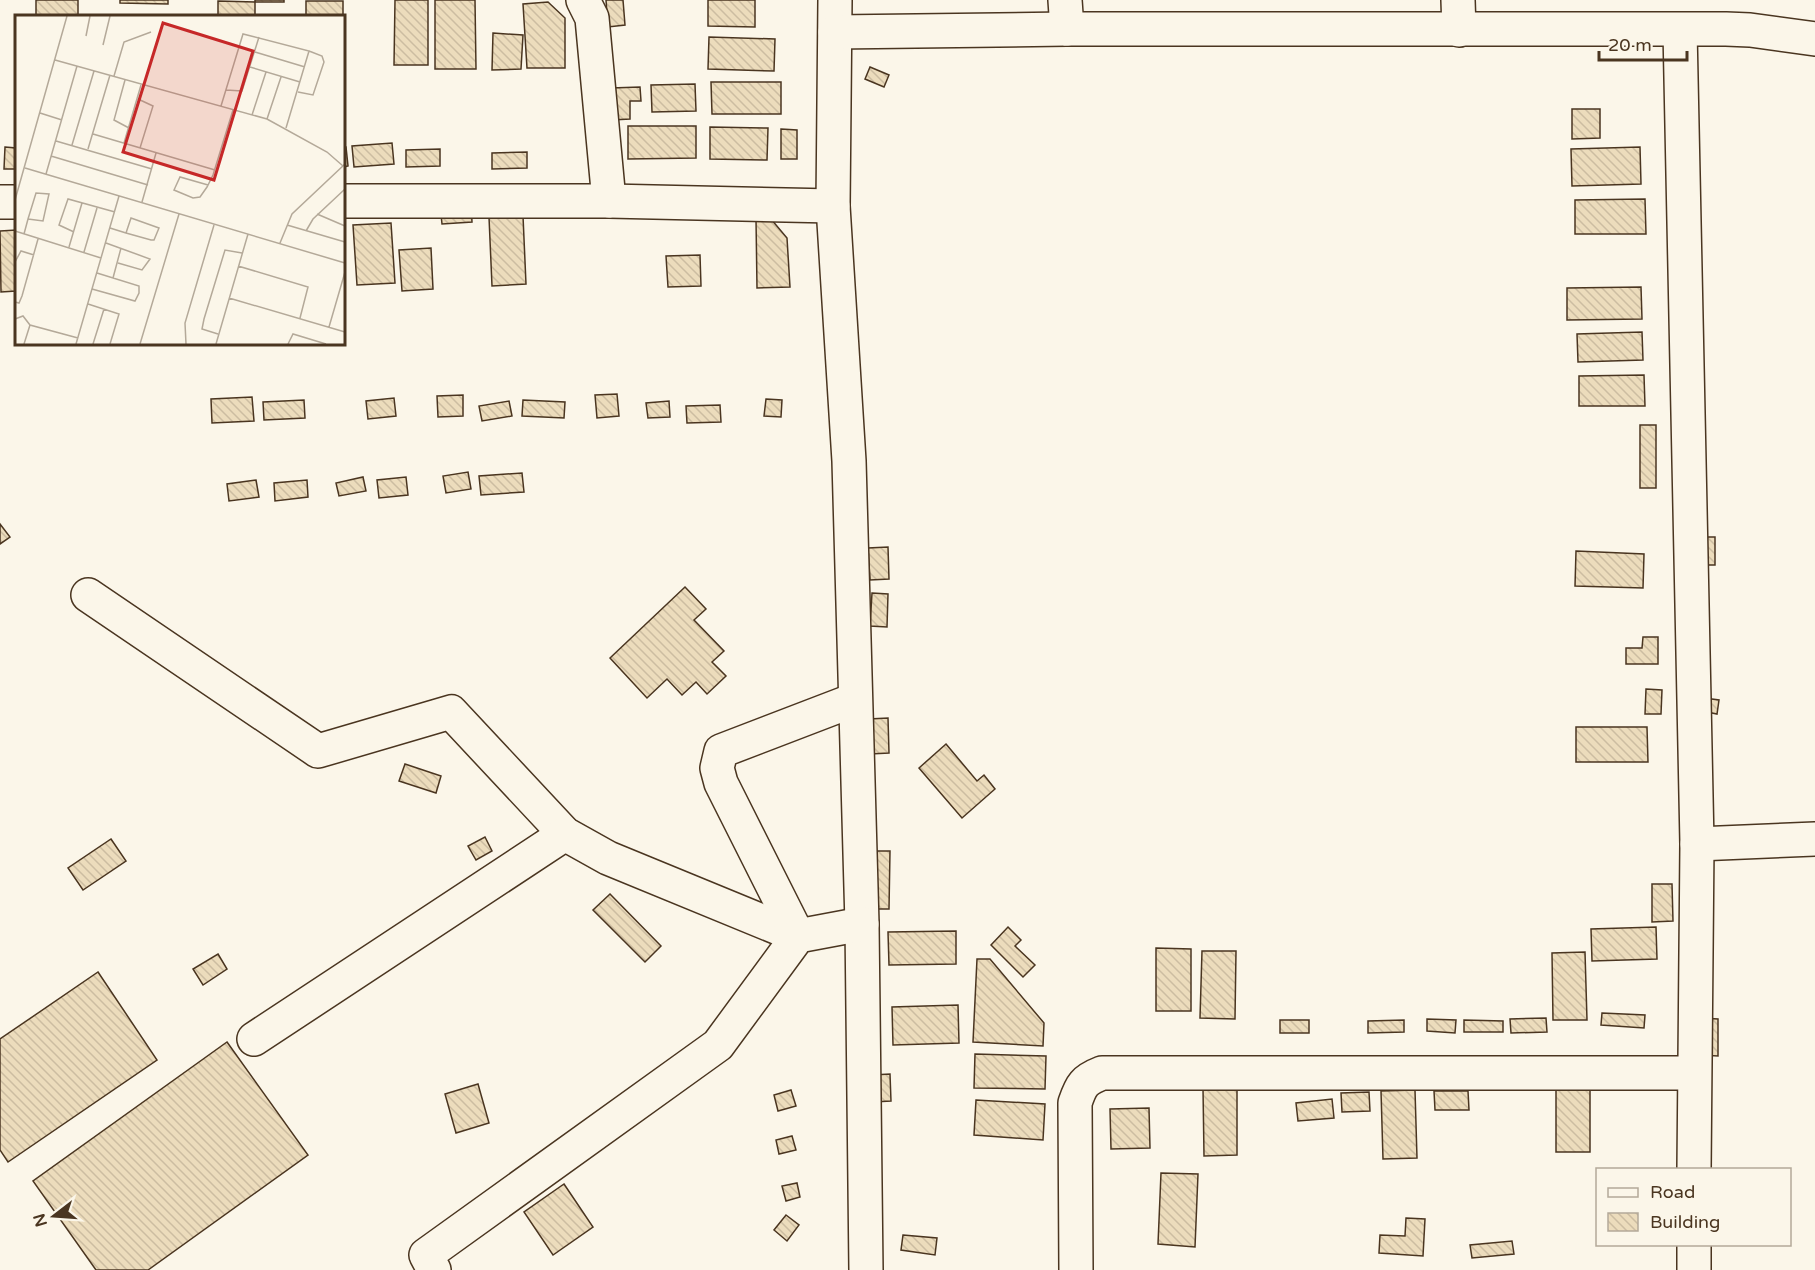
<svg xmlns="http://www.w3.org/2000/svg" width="1815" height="1270" font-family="'Varela Round',sans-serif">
<defs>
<pattern id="building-back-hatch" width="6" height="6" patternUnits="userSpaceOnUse" patternTransform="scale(1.5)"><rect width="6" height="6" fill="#ecdcbc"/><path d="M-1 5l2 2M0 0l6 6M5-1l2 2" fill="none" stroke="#ccbda1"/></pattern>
</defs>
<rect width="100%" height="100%" fill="#fbf6e9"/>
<!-- building -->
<g fill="url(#building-back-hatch)" stroke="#4a3520" stroke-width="1.5">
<rect x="36" y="0" width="42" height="16"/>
<path d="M120,0H168V4L120,3Z"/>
<rect x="255" y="0" width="29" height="2"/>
<path d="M395,0H428V65H394Z"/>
<path d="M435,0H475L476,69H435Z"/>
<path d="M606,0H623L625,25L608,27Z"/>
<path d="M708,0H755V27L708,26Z"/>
<path d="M218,1L255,2V16H218Z"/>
<rect x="306" y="1" width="37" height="15"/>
<path d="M548,2L565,18V68H527L523,4Z"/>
<path d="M493,33L523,35L521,69L492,70Z"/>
<path d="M709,37L775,39L774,71L708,69Z"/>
<path d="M870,67L889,75L884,87L865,79Z"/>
<path d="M711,82H781V114H712Z"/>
<path d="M695,84L696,111L652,112L651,85Z"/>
<path d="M640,87L641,101H630V119L612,120L611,88Z"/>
<path d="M1572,109H1600V138L1572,139Z"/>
<path d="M628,126H696V158L628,159Z"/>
<path d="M710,127L768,128L767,160L710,159Z"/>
<path d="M781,129L797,130V159H781Z"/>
<path d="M392,143L394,164L354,167L352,146Z"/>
<path d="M5,147L16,148V169H4Z"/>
<path d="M344,147H346L348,166L344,167Z"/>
<path d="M1640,147L1641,184L1572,186L1571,149Z"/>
<path d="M440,149V166L406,167V150Z"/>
<path d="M527,152V168L492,169V153Z"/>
<path d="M1645,199L1646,234H1575V200Z"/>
<path d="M471,202L472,222L442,224L440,205Z"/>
<path d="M523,216L526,284L492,286L489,217Z"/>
<path d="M756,219H771L787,238L790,287L757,288Z"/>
<path d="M391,223L395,283L357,285L353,225Z"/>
<path d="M16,230V291L1,292L0,231Z"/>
<path d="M431,248L433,289L402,291L399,250Z"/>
<path d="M700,255L701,286L668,287L666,256Z"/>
<path d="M1641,287L1642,319L1567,320V288Z"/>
<path d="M1642,332L1643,360L1578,362L1577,334Z"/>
<path d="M1644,375L1645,406H1579V376Z"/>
<path d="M617,394L619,416L597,418L595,395Z"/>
<path d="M463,395V416L438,417L437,396Z"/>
<path d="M252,397L254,421L212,423L211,399Z"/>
<path d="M394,398L396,416L368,419L366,401Z"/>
<path d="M766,399L782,400L781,417L764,416Z"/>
<path d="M304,400L305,418L264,420L263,402Z"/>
<path d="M523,400L565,402L564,418L522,416Z"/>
<path d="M509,401L512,416L482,421L479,406Z"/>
<path d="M669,401L670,417L648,418L646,403Z"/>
<path d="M720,405L721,422L687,423L686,406Z"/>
<rect x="1640" y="425" width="16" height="63"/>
<path d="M468,472L471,489L446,493L443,476Z"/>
<path d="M522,473L524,492L481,495L479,476Z"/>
<path d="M363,477L366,491L339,496L336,483Z"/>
<path d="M406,477L408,495L379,498L377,480Z"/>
<path d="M256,480L259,497L229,501L227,484Z"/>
<path d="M307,480L308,497L275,501L274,483Z"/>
<path d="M0,524L10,537L0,544Z"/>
<path d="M1697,537H1715V565H1698Z"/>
<path d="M888,547L889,579L870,580L868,548Z"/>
<path d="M1576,551L1644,554L1643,588L1575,586Z"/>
<path d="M685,587L706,609L694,620L724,651L712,662L726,676L707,694L696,682L682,695L667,679L647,698L610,658Z"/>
<path d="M872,593L888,594L887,627L870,626Z"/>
<path d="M1643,637H1658V664H1626V648H1642Z"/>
<path d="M1646,689L1662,690L1661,714H1645Z"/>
<path d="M1704,698L1719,700L1717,714L1702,711Z"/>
<path d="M888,718L889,753L870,754L869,719Z"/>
<path d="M1576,727H1647L1648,762H1576Z"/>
<path d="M946,744L977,781L984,775L995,789L962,818L919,768Z"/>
<path d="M405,764L441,776L436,793L399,781Z"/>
<path d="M485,837L492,851L476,860L468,846Z"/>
<path d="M111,839L126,861L83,890L68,868Z"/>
<path d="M874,851H890L889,909H872Z"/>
<path d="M1652,884H1672L1673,921L1652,922Z"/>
<path d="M610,894L661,946L645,962L593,910Z"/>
<path d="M1008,927L1021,940L1015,946L1035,965L1023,977L991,945Z"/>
<path d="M1656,927L1657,959L1592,961L1591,929Z"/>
<path d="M956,931V964L889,965L888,932Z"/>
<path d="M1156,948L1191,949V1011H1156Z"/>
<path d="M1202,951H1236L1235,1019L1200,1018Z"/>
<path d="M1585,952L1587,1020H1553L1552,953Z"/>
<path d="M218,954L227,969L203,985L193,969Z"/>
<path d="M977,959H990L1044,1023L1043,1046L973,1042Z"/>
<path d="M98,972L157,1060L8,1162L0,1150V1039Z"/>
<path d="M958,1005L959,1043L893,1045L892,1007Z"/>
<path d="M1602,1013L1645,1015L1644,1028L1601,1025Z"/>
<path d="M1546,1018L1547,1032L1511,1033L1510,1019Z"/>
<path d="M1701,1018L1718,1019V1056L1701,1055Z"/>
<path d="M1427,1019L1456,1020L1455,1033L1427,1031Z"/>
<rect x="1280" y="1020" width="29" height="13"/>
<path d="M1404,1020V1032L1368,1033V1021Z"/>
<path d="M1464,1020L1503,1021V1032H1464Z"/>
<path d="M227,1042L308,1155L148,1270H96L33,1181Z"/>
<path d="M975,1054L1046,1056L1045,1089L974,1088Z"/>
<path d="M890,1074L891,1101L873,1102L872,1075Z"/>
<path d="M478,1084L489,1123L456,1133L445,1094Z"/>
<path d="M1556,1086L1590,1087V1152H1556Z"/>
<path d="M1203,1088H1237V1155L1204,1156Z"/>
<path d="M791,1090L796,1106L778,1111L774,1095Z"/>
<path d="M1415,1090L1417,1158L1383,1159L1381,1091Z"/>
<path d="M1434,1091H1468L1469,1110H1435Z"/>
<path d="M1369,1092L1370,1111L1342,1112L1341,1093Z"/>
<path d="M1332,1099L1334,1118L1298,1121L1296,1103Z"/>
<path d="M976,1100L1045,1104L1043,1140L974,1135Z"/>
<path d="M1149,1108L1150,1148L1111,1149L1110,1109Z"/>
<path d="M792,1136L796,1150L779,1154L776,1140Z"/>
<path d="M1161,1173L1198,1174L1195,1247L1158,1244Z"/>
<path d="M797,1183L800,1197L786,1201L782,1186Z"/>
<path d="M564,1184L593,1227L553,1255L524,1212Z"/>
<path d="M786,1215L799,1225L787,1241L774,1230Z"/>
<path d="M1406,1218L1425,1219L1423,1256L1379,1253L1380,1235L1405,1236Z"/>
<path d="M903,1235L937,1238L935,1255L901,1250Z"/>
<path d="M1512,1241L1514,1254L1472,1258L1470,1245Z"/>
</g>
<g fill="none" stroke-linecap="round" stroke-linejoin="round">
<!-- minor casing -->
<g stroke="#4a3520" stroke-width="36">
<g id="minor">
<path d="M583,0L592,18L609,201"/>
<path d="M835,0L833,206L849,461L862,924L866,1270"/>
<path d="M1065,0L1067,29"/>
<path d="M1458,0L1459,30"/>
<path d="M1680,30L1697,844L1694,1170"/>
<path d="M835,32L1067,29H1726L1750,30L1815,39"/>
<path d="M344,201H609L833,206"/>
<path d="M0,202H16"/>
<path d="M88,595L318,751L451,712L565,834L608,858L798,936"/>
<path d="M1697,844L1815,839"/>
<path d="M798,936L721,783L717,768L721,751L854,700"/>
<path d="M254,1039L565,834"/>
<path d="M1694,1244V1270"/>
<path d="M434,1270L426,1255L718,1045L798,936L862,924"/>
<path d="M1076,1270L1075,1103C1081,1085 1084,1080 1102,1073H1693"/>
</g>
</g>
<!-- minor -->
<use href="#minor" stroke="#fbf6e9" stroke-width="33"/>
</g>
<!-- overview -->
<g transform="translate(15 15)">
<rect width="330" height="330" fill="#fbf6e9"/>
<path fill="none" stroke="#b4a999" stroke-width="1.5" d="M71,21L75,1M88,30L95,1M240,37L290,52M40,45L252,104L312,137L328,151M235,52L285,67M99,61L109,27L136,17M110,65L99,105L114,113M211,75L227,76L244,22M283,77L298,80L309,47L307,41L294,36M123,84L138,91L125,133M206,91L228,19L294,36L271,113M25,98L47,105M237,100L251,57M252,104L266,62M78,119L200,155M41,126L137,154M109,128L126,70M57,130L79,56M73,134L95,60M36,141L133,170M10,153L330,248M31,159L62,51M193,170L165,162L159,175L178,183L185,182L192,172L198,160L218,95M0,185L52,1M127,187L141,138M302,199L330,211M272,210L330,227M95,213L111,218L136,225H139L144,213L116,203L111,218M0,216L86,243M291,216L298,204L330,174M59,217L44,210L53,184L100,197M9,219L13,204L21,178L34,179L28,206L13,204M91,228L135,244L127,255L103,248M265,228L277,199L330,149M54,232L67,188M69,237L82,193M0,247L6,236L19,240M223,251L293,272L285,303M98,263L106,233M77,274L120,286L124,278V271L82,258M214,283L330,317M0,287L4,288L7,281L23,224M73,289L104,299L95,329M0,304L8,301L15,310L63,323M314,312L330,257M203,319L187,314L189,304L210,235L227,238M9,329L15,310M61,329L104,181M78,329L89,294M125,329L164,199M171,329L170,308L199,210M201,329L233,219M273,329L278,319L311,329"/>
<path fill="#c62828" fill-opacity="0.15" stroke="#c62828" stroke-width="3" d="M148,8L238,36L199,165L108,137Z"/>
<rect width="330" height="330" fill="none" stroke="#4a3520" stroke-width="3"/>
</g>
<!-- legend -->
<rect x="1596" y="1168" width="195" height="78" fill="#fbf6e9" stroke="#b4a999" stroke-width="1.5"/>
<rect x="1608" y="1188" width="30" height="9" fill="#fbf6e9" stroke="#b4a999" stroke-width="1.5"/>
<text x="1650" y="1198" font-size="18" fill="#4a3520">Road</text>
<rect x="1608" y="1213" width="30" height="18" fill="url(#building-back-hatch)" stroke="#b4a999" stroke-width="1.5"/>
<text x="1650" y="1228" font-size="18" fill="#4a3520">Building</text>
<!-- north arrow -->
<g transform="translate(54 1216) rotate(253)" stroke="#fbf6e9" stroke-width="4.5" paint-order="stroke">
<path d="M0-4.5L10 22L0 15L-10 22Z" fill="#4a3520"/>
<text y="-9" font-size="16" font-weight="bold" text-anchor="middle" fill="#4a3520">N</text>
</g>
<!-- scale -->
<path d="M1599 51v9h88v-9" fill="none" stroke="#4a3520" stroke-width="3"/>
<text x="1608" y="51" font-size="18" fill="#4a3520" stroke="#fbf6e9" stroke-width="4.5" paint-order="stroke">20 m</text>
</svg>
